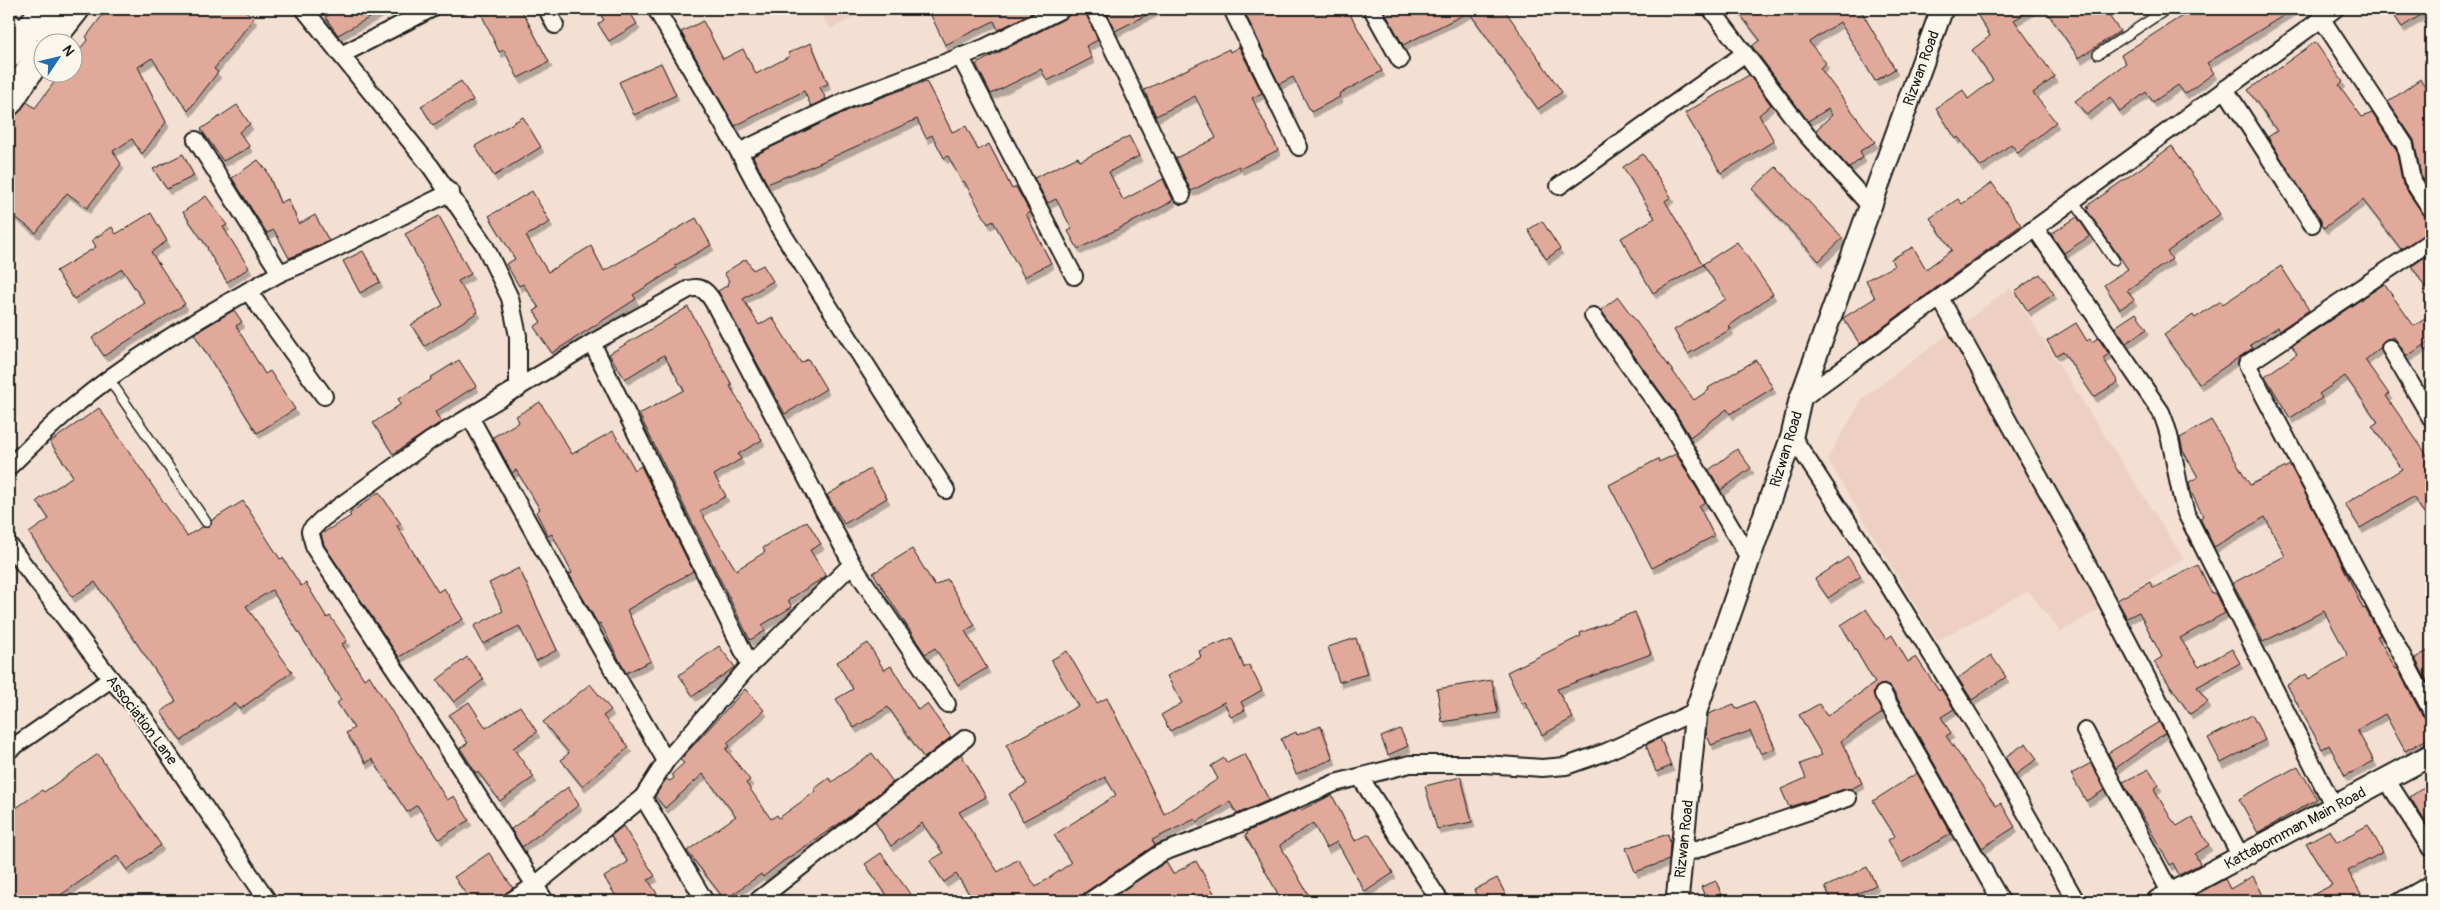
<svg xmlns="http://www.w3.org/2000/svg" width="2440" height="910" font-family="Pangolin,sans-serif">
<defs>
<filter id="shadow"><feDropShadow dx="3" dy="5.5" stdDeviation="0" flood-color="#0004"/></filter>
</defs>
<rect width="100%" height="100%" fill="#f3e0d3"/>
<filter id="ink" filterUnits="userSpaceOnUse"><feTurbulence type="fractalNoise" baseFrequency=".02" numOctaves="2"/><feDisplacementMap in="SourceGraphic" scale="10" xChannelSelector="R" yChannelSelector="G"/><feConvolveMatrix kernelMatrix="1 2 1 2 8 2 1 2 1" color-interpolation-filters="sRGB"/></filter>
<g filter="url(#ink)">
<!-- built -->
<g fill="#eed0c2">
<path d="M817,9H869L831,29Z"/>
<path d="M2010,288L2184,559L2061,632L2028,591L1937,641L1827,459L1863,398Z"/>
</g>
<!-- building -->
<g fill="#e1a999" stroke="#1c1c1c" filter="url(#shadow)">
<path d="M107,9H243L254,18L214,69L218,72L188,111L152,58L138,67L166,122L142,154L132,139L113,151L121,164L87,208L67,193L36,233L9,212V123L27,102L35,108L62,72H72V59L88,39L86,37Z"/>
<path d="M340,9H385L338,35L325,17Z"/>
<path d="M479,9H521L549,62L518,78L504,50L499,52Z"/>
<path d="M597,9H628L637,24L609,41L598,24L604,20Z"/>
<path d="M928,9H1040L998,30L994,21L945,45Z"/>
<path d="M1072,9H1084L1098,40L1086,46L1092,58L1047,81L1041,69L991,94L976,64L1066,18Z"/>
<path d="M1105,9H1158L1115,31Z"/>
<path d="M1243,9H1347L1382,71L1339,94L1340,97L1311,112L1293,77L1279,84Z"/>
<path d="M1383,9H1504L1562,92L1538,109L1469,12L1403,45Z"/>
<path d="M1736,9H1860L1895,69L1875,81L1840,22L1809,42L1826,63L1820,68L1875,142L1860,151L1863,157L1849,168L1821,136L1816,130L1832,115L1828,109L1808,121L1752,46L1760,40Z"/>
<path d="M1974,9H2033L2014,20L2055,77L2033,93L2056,122L2018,153L2011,144L1981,167L1958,137L1956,139L1936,108L1963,90L1968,99L1993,80L1972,50L1990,36Z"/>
<path d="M2045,9H2104L2120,31L2079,58Z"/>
<path d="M2193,9H2294L2207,63L2214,73L2185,94L2178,85L2153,102L2146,92L2120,112L2110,97L2087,115L2075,101L2126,63L2121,55Z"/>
<path d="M2390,9H2430L2402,27Z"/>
<path d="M703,21L723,59L743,49L756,74L790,56L788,53L811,43L828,84L820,87L826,99L811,106L804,91L735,126L681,32Z"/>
<path d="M2315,42L2343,82L2339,85L2362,117L2372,113L2396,149L2403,185L2423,214L2431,219V231L2401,249L2363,200L2324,228L2268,137L2277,131L2248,90Z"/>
<path d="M1239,47L1262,93L1252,98L1278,150L1240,169L1239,166L1191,191L1176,158L1216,138L1195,96L1156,116L1144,90L1229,49L1230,52Z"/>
<path d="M661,63L676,95L634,115L619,82Z"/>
<path d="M1749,75L1771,105L1759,115L1774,141L1721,173L1685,113Z"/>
<path d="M2420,79L2431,95V191L2421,176L2414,140L2388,102Z"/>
<path d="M461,81L473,100L433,125L421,106Z"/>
<path d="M926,81L952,132L966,126L978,150L989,144L1012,189L1016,187L1030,212L1026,214L1051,263L1024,277L993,221L988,224L964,181L962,182L948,156L944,158L932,135L926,138L917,119L817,164L767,184L753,156L853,108Z"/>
<path d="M237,105L250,124L239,132L250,147L223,161L201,129Z"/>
<path d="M523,117L541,147L494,176L475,146Z"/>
<path d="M1129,136L1139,156L1109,172L1123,200L1163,179L1173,200L1164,206L1078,249L1068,231L1072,229L1056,199L1048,203L1034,178L1078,157L1080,161Z"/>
<path d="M2172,146L2220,214L2167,252L2172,259L2127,290L2134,300L2120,309L2104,285L2128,269L2087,210L2089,208L2087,206Z"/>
<path d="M183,154L194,176L167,189L153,169Z"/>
<path d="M1643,154L1671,197L1665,201L1703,265L1653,293L1621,238L1655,218L1623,167Z"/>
<path d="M258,160L267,171L280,203L288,199L299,224L315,215L329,241L289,258L274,230L267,233L232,178Z"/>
<path d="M1776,167L1843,238L1819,261L1752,189Z"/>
<path d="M1992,183L2021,225L1860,344L1843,318L1875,298L1866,280L1894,266L1891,259L1913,247L1926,269L1952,250L1930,218L1958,199L1962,204Z"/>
<path d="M532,191L550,222L526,236L548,272L591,246L604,271L696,218L711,245L674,266L676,268L633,295L636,299L552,353L534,327L541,322L534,311L539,308L523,284L519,286L506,264L515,259L489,216Z"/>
<path d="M206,196L227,225L223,227L249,268L227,282L207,249L208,248L183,212Z"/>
<path d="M151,213L167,241L151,252L185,304L104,356L92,338L145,303L122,269L74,299L56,271L96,247L92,240L112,227L116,234Z"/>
<path d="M439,216L471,274L458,281L478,312L425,346L411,325L443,305L405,234Z"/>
<path d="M2077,217L2090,236L2064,253L2051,234Z"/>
<path d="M1542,221L1560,249L1546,259L1528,230Z"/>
<path d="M1737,242L1773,294L1729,326L1731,329L1688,354L1674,330L1726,299L1703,264Z"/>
<path d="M363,251L380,282L360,293L343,261Z"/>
<path d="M2431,253V297L2412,266Z"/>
<path d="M746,259L753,270L763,265L773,281L743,299L759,325L772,317L801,363L808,359L826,389L785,414L718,291L728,285L727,283L729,281L724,273Z"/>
<path d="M2281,266L2309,310L2280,330L2278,327L2250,345L2253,348L2199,384L2164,335L2193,315L2195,318L2221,301L2223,304Z"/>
<path d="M2040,274L2054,294L2028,311L2015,291Z"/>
<path d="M2384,284L2414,326L2431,315V341L2407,356L2394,337L2385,340L2380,348L2365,360L2389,394L2386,396L2431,461V523L2413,497L2360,528L2345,504L2402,469L2372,426L2378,422L2345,376L2319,394L2322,398L2290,418L2265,376L2297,354L2292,346Z"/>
<path d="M1618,297L1694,400L1709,390L1708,388L1756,360L1773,388L1730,414L1727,409L1690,437L1675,412L1601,310Z"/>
<path d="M688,307L732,385L730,386L762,440L738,454L741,459L714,475L726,496L700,511L736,570L765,552L763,548L807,521L821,544L810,550L826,576L788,600L792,607L762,625L765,631L750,640L639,414L684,390L664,355L625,379L609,354Z"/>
<path d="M234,310L242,322L236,326L265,374L270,371L295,409L257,433L194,334Z"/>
<path d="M2136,313L2147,329L2126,343L2115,327Z"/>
<path d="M2076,323L2087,341L2090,339L2092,342L2098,338L2109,354L2103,358L2118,382L2094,397L2063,351L2056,355L2047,341Z"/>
<path d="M459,360L476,386L435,412L441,422L393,454L373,423L401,404L398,399L431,380L430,378Z"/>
<path d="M540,402L572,454L613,431L635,470L641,466L693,571L627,610L651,661L626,673L600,623L598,624L569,574L572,573L552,534L548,536L536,512L540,509L516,470L512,473L493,437L519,422L516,416Z"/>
<path d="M99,408L187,536L202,527H209L212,520L243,501L280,559L283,558L301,586L306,583L327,618L330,616L347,641L342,644L364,679L369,675L447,800L454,796L469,820L439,839L417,805L407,812L372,759L366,763L346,733L354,728L337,703L341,700L272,590L246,606L292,672L240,709L235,703L181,741L161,712L176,701L95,582L72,597L29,533L49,519L37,501L73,476L50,442Z"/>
<path d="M2211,420L2250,485L2290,465L2340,560L2363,609L2365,608L2380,635L2377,636L2396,669L2397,668L2422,715L2431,720V737L2405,751L2385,714L2357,730L2374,761L2345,776L2329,745L2322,749L2287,685L2306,674L2309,679L2348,656L2324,611L2263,642L2233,583L2285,556L2265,517L2214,547L2200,518L2203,516L2191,492L2189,482L2198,477L2183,451L2180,438Z"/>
<path d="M1737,449L1751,468L1721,490L1709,470Z"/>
<path d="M1676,454L1705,502L1699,506L1714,536L1652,568L1609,485L1658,459L1659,462Z"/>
<path d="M870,469L887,498L844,524L827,495Z"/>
<path d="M379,492L401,524L397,526L438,592L444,588L463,619L399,657L324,545L321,534L351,516L349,514Z"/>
<path d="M912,549L935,586L947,579L975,625L965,631L987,668L958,685L935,648L925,654L873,573Z"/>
<path d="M1848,557L1861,576L1828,598L1815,579Z"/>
<path d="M2198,565L2212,594L2215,593L2225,613L2180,638L2199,667L2232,649L2240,663L2197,687L2208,702L2190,714L2154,662L2162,657L2139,612L2127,618L2117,600L2150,582L2153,588Z"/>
<path d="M519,568L557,650L536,661L519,626L483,644L474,626L503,611L489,583Z"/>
<path d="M1866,609L1886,639L1892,635L1908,662L1916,657L1939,691L1941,689L1954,709L1941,717L1951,733L1946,736L1996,806L2001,803L2015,827L1982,848L1892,689L1884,684L1878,686L1873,693L1882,713L1841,741L1862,783L1851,789H1845L1789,807L1781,789L1806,778L1800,764L1822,755L1799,715L1819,704L1827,716L1875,683L1841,625Z"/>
<path d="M1635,612L1651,654L1557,689L1573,718L1542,735L1525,702L1522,704L1507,672L1581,636L1580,633Z"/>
<path d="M1232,638L1244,668L1249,665L1262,690L1241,702L1245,710L1231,717L1224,702L1170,731L1161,715L1182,703L1167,676L1201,657L1199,651Z"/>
<path d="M1356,638L1367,674L1339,682L1328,647Z"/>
<path d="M868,643L884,670L891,666L918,710L927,704L951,737L924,758L888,707L854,728L836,699L853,689L837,662Z"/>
<path d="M719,646L735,667L693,696L679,675Z"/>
<path d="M2431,649V689L2415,658Z"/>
<path d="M1067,651L1097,703L1107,698L1164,814L1218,779L1211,766L1224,758L1227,763L1245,754L1269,800L1237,814L1230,802L1197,822L1195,819L1152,840L1155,845L1084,893L1080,901H974L956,874L944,882L930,861L943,853L922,823L891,846L875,822L961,754L986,797L959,812L998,872L1018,859L1036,887L1071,863L1054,835L1116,795L1105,777L1023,821L1009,794L1027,784L1006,745L1078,706L1051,660Z"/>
<path d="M1991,655L2006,677L1972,700L1958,678Z"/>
<path d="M467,657L484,679L454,702L437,680Z"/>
<path d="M1492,680L1498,713L1442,722L1437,689Z"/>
<path d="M590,684L611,710L603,716L629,747L582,786L561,760L569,753L543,722Z"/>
<path d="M745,689L764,710L727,743L730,746L726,749L750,780L746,783L771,819L777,815L779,818L816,791L814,789L829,778L832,782L872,753L893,782L846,819L782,862L763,877L761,874L725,900L687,851L736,816L703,774L665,808L655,796L666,779L670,781L674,778L672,774L684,763L680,760Z"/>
<path d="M1754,701L1775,748L1761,754L1750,731L1711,745L1706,733L1708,714L1734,704L1736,709Z"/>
<path d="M469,702L486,728L520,706L537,732L513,748L534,777L500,801L478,772L476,773L460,748L468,743L449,715Z"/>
<path d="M2252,715L2265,740L2221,763L2208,738Z"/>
<path d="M2159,722L2165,733L2116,768L2108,753Z"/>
<path d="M1321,726L1333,759L1296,774L1281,739L1296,732L1297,735Z"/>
<path d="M1400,729L1408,746L1388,755L1381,737Z"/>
<path d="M1660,738L1671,766L1656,772L1646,745Z"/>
<path d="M2026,743L2037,759L2015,775L2005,757Z"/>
<path d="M98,754L161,845L127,870L117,856L52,901H9V813L42,790L44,792Z"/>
<path d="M2091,763L2105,790L2086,801L2071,774Z"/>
<path d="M2298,766L2317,799L2258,833L2239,799Z"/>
<path d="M2149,769L2159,785L2154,789L2170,817L2177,826L2192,817L2209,845L2195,854L2200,864L2179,875L2173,863L2170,865L2123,782Z"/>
<path d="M1917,773L1951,834L1901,863L1888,840L1895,836L1873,801Z"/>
<path d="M1461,777L1472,822L1437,829L1425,786Z"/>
<path d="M2431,782V819L2426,823L2410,797Z"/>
<path d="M568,787L579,805L522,847L511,829Z"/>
<path d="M1332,795L1355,841L1369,834L1393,873L1365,892L1337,842L1326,848L1313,823L1280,845L1312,901H1282L1245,835L1248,834L1246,832L1300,809L1301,810Z"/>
<path d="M2368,825L2383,852L2348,871L2365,901H2301L2332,885L2306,843L2330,830L2337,842Z"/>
<path d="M623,826L655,876L648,880L662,901H619L604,877L628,862L611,836Z"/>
<path d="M1668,834L1670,842L1669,860L1635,872L1626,848Z"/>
<path d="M489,853L513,888L502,896L501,901H471L454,877Z"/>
<path d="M881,853L915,901H891L865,864Z"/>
<path d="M1196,861L1214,893L1200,901H1195L1191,895L1181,901H1107L1166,862L1173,874Z"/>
<path d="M1867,867L1876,885L1841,901H1832L1825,887Z"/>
<path d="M2253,876L2266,901H2184L2225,879L2230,889Z"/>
<path d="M1497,878L1507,897L1498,901H1479L1474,890Z"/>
<path d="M1716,881L1724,901H1707L1701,887Z"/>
</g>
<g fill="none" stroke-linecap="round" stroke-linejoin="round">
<!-- service casing -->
<g stroke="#1c1c1c" stroke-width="12">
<g id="service">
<path d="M2098,54L2167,9"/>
<path d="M2073,200L2114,260"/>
<path d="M109,379L206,522"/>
</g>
</g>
<!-- minor casing -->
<g stroke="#1c1c1c" stroke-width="20">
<g id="minor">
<path d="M304,9L431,167L485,246L510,298L518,336V389"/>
<path d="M547,9L555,25"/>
<path d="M656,9L739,152L849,99L986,47L1062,9"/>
<path d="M1094,9L1182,195"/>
<path d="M1232,9L1299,147"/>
<path d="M1372,9L1400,60"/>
<path d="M1711,9L1805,133L1870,206"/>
<path d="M2321,18L2405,145L2412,180L2431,209"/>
<path d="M9,21L24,32"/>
<path d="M341,55L431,9"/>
<path d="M960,56L1074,276"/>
<path d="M2225,89L2312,224"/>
<path d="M196,140L280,273"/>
<path d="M739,152L781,231L946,490"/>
<path d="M1559,186L1744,54"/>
<path d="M2035,228L2161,412C2175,444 2175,479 2186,513L2334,807"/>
<path d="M2431,241L2247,364L2431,710"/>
<path d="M248,291L280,273L314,259L451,192"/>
<path d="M1940,298L2082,554L2241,857"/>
<path d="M1593,316L1667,418L1749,558"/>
<path d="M592,343L750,665L852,564"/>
<path d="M2390,348L2431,418"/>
<path d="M1800,400L2335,9"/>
<path d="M470,417L543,549L666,761"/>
<path d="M1792,436L1879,570L1979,731L2076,901"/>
<path d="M9,467C30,447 50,426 73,407C126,362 188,325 248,291L324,396"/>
<path d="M9,545L111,679L140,712L268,901"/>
<path d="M1883,694L2001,901"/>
<path d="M2085,731L2171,894"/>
<path d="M9,750L111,679"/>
<path d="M1360,777L1440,901"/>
<path d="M2386,779L2431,849"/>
<path d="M643,797L705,901"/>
<path d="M1683,854L1848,798"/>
<path d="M511,901L534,886L643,797L666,761L750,665"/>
<path d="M545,901L441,738L315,549L310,531L322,519L431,440L592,343L689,289C702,285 708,293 714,303L852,564L947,704"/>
<path d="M757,901L966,738"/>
<path d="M1090,901L1161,853L1234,826L1335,783L1410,764H1484L1542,768L1566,766L1606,752L1696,711"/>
<path d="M2401,901L2431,884"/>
</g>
</g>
<!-- tertiary casing -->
<g stroke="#1c1c1c" stroke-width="25">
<g id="tertiary">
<path d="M1677,901L1696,711L1792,436L1800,400L1942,9"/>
<path d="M2158,901L2431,755"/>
</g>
</g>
<!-- primary casing -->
<g stroke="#1c1c1c" stroke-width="30">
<g id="primary">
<path d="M50,42L76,9"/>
<path d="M9,55L44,9"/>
<path d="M9,102L42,52"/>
</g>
</g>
<!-- service -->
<use href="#service" stroke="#fbf7ec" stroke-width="9"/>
<!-- minor -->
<use href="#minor" stroke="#fbf7ec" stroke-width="16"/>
<!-- tertiary -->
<use href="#tertiary" stroke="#fbf7ec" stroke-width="21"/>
<!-- primary -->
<use href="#primary" stroke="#fbf7ec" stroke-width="26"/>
</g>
</g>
<g text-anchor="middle" stroke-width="4" stroke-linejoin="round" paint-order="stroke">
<!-- street labels -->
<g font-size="15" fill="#1c1c1c" stroke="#fbf7ec">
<text transform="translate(1921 68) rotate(-70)" y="5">Rizwan Road</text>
<text transform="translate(1786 449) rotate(-73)" y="5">Rizwan Road</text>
<text transform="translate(142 720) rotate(53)" y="5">Association Lane</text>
<text transform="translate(2295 828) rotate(-28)" y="5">Kattabomman Main Road</text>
<text transform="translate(1684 839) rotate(-84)" y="5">Rizwan Road</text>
</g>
</g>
<!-- margin -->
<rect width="2440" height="910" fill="none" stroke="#fbf7ec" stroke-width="30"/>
<rect x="15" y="15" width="2410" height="880" fill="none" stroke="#1c1c1c" stroke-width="2" filter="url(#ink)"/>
<!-- north arrow -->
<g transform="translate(58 58) rotate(55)"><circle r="24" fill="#fbf7ec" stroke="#a29f99"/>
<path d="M0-4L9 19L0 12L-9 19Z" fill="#1f6fb2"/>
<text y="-8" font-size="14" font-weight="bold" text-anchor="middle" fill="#1c1c1c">N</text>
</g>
</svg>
